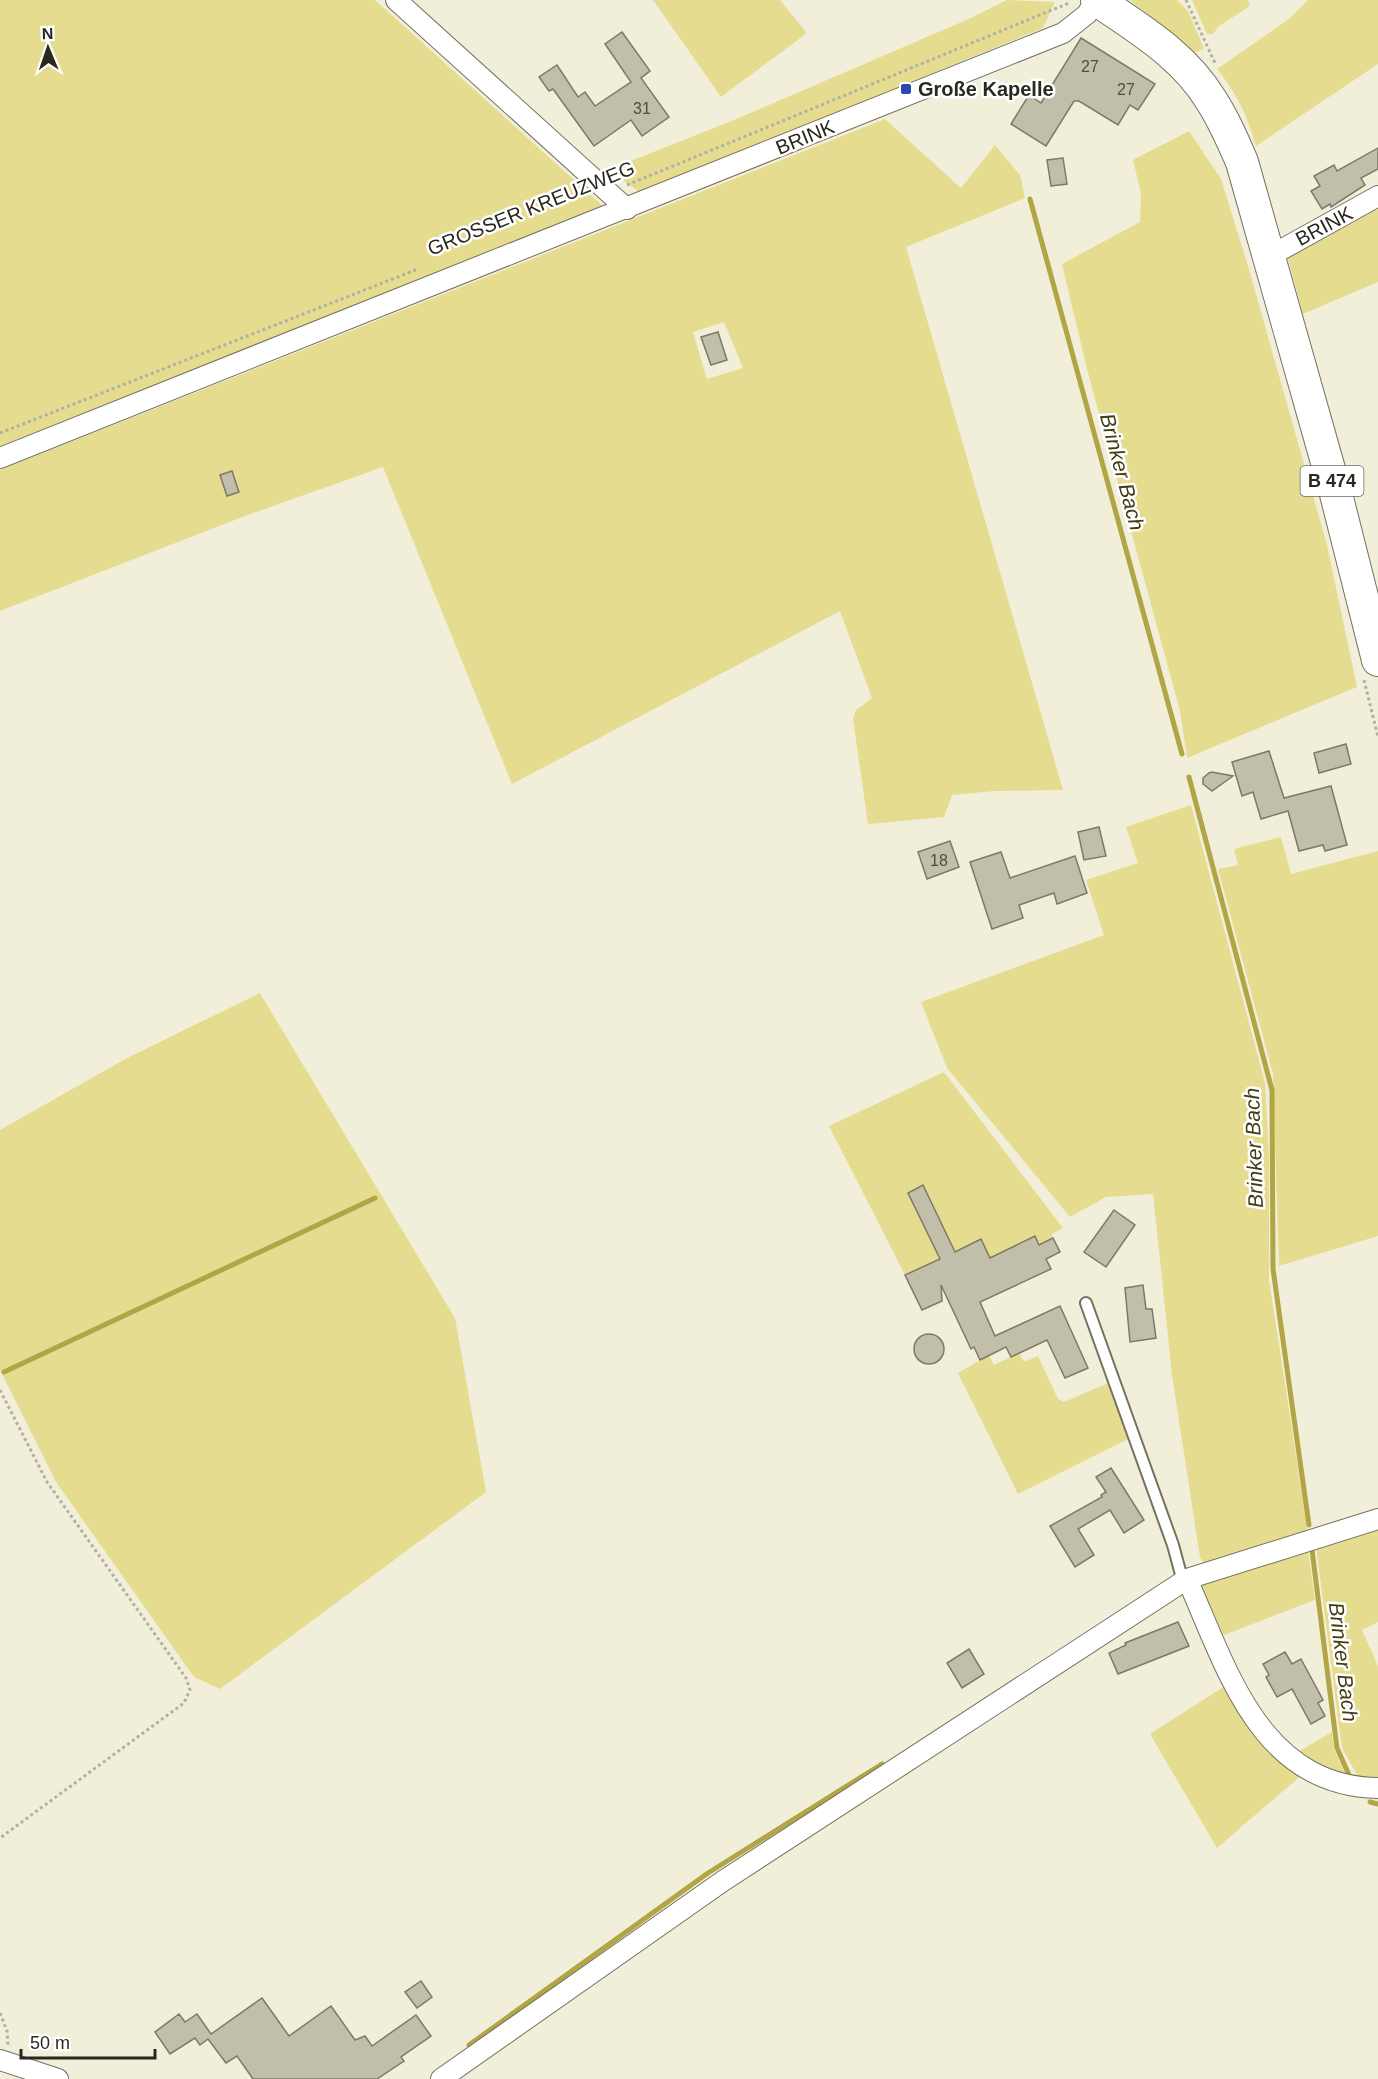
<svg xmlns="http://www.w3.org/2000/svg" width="1378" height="2079" font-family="Helvetica,sans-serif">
<rect width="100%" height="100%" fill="#f1efda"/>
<!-- green -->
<g fill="#e6dc90" fill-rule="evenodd">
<path d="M0,0H375L604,207L0,446Z"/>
<path d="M653,0H780L807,33L721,97Z"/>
<path d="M1007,0L1055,2L1043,28L641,193L608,170L734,120L971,18Z"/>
<path d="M1130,0H1177L1188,11L1204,49L1189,55L1174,35Z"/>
<path d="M1192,0H1248L1250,6L1219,26L1213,34H1207Z"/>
<path d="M1308,0H1378V64L1256,146C1247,116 1237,93 1217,69L1289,19Z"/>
<path d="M885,119L961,188L995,145L1020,175L1025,198L906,247L1063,790L995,791L952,795L944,817L868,824L853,719L856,710L872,698L840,611L512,784L383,467L245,516L0,611V470ZM724,322L743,368L707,379L693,332Z"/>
<path d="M1189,131L1221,179L1248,266L1327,545L1357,687L1187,758L1180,711L1087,369L1062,264L1140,222L1141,193L1133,160Z"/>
<path d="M1378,205V282L1303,314L1287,255Z"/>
<path d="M1191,805L1265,1083L1269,1159V1280L1308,1533L1205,1566L1200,1557L1172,1375L1153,1194L1106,1197L1070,1217L947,1068L921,1002L1104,935L1086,880L1138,863L1126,827Z"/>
<path d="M1281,837L1291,874L1378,851V1236L1279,1266L1273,1074L1218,869L1238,865L1234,849Z"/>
<path d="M260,993L455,1318L486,1492L220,1689L194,1677L56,1482L0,1370V1130L127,1058Z"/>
<path d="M944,1072L1063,1228L1052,1234L1053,1238L1039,1245L1035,1237L990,1258L981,1240L955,1252L923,1186L908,1193L939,1259L905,1275L829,1126Z"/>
<path d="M1019,1353L1024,1362L1038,1356L1058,1399L1064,1402L1108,1383L1128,1439L1018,1494L958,1373L989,1355L994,1365Z"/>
<path d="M1378,1528V1622L1362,1630L1378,1666V1783L1360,1780L1342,1748L1316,1546Z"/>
<path d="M1308,1549L1315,1600L1219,1637L1197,1584Z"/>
<path d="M1225,1686C1249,1728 1262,1748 1304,1773L1217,1848L1150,1734Z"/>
<path d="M1332,1732L1334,1750L1346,1775L1296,1753Z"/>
</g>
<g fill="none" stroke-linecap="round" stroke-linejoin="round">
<!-- stream -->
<g stroke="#b2a545" stroke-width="5">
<path d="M1030,199L1182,754"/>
<path d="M1189,777L1272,1090L1273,1269L1309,1525"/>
<path d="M4,1372L375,1198"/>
<path d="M1312,1550L1337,1748L1349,1775"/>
<path d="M1370,1802L1378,1804"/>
<path d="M469,2045L708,1873L882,1764"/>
</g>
</g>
<!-- building -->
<g fill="#c1bfaa" stroke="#7c7a66" stroke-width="1.5">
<path d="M622,32L650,71L641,78L669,117L642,136L631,120L594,146L553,89L549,91L539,77L557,65L578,97L585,92L595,106L631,82L605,44Z"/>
<path d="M1081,38L1155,84L1138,110L1130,105L1118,125L1079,101H1074L1046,146L1011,124L1029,95L1041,103Z"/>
<path d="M1378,148V169L1361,178L1365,185L1331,207L1330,204L1322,209L1311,191L1320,186L1314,176L1334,165L1337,171Z"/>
<path d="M1063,158L1067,184L1051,186L1047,160Z"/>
<path d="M718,332L727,360L711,365L701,337Z"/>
<path d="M232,471L239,492L227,496L220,475Z"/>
<path d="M1346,744L1351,764L1319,773L1314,753Z"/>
<path d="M1269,751L1284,798L1331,786L1347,845L1325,851L1323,845L1299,851L1288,811L1261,819L1253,792L1242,796L1232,762Z"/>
<path d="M1209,773L1212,772L1233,776L1212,791L1203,784V778Z"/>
<path d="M1099,827L1106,856L1084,860L1078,832Z"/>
<path d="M950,841L959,867L927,879L918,852Z"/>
<path d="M1001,852L1010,878L1075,856L1087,893L1057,904L1054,893L1019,905L1023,918L992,929L970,862Z"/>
<path d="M923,1185L955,1252L981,1239L990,1258L1035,1236L1039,1245L1053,1238L1060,1252L1046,1259L1051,1269L980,1302L995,1336L1060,1306L1088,1368L1065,1378L1047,1340L1011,1357L1006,1347L980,1360L974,1347L971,1349L941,1285L942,1301L922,1310L905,1275L940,1259L908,1193Z"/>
<path d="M1114,1210L1135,1225L1106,1267L1084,1252Z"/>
<path d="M1143,1285L1146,1309H1152L1156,1338L1130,1342L1125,1288Z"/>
<circle cx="929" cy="1349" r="15"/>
<path d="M1111,1468L1144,1520L1124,1533L1110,1510L1078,1529L1094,1555L1075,1567L1050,1526L1102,1497L1101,1495L1106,1492L1096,1477Z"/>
<path d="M1178,1622L1189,1646L1118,1674L1109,1653L1126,1645L1125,1643Z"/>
<path d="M969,1649L984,1674L962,1688L947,1663Z"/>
<path d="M1285,1652L1292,1664L1301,1659L1323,1700L1318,1703L1325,1716L1311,1724L1292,1689L1277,1697L1266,1677L1269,1675L1263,1664Z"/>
<path d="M421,1981L432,1997L417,2008L405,1992Z"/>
<path d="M262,1998L289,2036L331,2006L355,2040L365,2036L372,2046L416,2015L431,2036L401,2057L404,2061L377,2079H253L237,2056L226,2063L208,2039L200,2045L195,2038L170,2054L155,2032L179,2014L185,2022L197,2014L211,2034Z"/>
</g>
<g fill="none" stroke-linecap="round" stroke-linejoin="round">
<!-- service casing -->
<g stroke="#74725f" stroke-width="14">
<path id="service" d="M1086,1303L1173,1545L1183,1582"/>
</g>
<!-- minor casing -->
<g stroke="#74725f" stroke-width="22">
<g id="minor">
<path d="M396,0L627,209"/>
<path d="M1270,256L1378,196"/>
<path d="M0,458L1063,33L1087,14L1096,0"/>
<path d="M1187,1579C1227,1668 1259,1786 1378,1788"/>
<path d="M0,2060L58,2079"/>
<path d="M441,2079L723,1881L1187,1579L1378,1519"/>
</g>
</g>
<!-- primary casing -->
<g stroke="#74725f" stroke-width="34">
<path id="primary" d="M1097,0C1139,29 1184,55 1211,100C1224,120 1233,141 1242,162L1336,494L1378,660"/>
</g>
<!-- path -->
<g stroke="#b2b1a0" stroke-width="3" stroke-dasharray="3 3" stroke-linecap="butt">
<path d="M1186,0L1215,63"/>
<path d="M627,185L1069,3"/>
<path d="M0,433L418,269"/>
<path d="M1364,680L1378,737"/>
<path d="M0,1390L47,1482L186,1678L190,1690L184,1703L0,1838"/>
<path d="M0,2013L7,2031L8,2045"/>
</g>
<!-- service -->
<use href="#service" stroke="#fff" stroke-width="10"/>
<!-- minor -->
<use href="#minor" stroke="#fff" stroke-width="20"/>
<!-- primary -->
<use href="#primary" stroke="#fff" stroke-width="32"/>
</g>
<!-- markers -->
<rect fill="#2d47b7" stroke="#fff" stroke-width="2" x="900" y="83" width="12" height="12" rx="3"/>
<g text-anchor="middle" stroke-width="5" stroke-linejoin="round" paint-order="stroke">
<!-- number labels -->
<g font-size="16" fill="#4f4e42">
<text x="1090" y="72">27</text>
<text x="1126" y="95">27</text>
<text x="642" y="114">31</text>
<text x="939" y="866">18</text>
</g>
<!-- shield labels -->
<rect fill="#fff" stroke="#696863" stroke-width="1.5" x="1300.5" y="466" width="63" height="30" rx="4.5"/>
<g font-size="18" font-weight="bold" fill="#292820">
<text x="1332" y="487">B 474</text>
</g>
<!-- poi labels -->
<g font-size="20" font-weight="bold" fill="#292820" stroke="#fff" text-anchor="start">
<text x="918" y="96">Große Kapelle</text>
</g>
<!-- street labels -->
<g font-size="20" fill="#292820" stroke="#fff">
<text transform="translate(805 137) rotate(-22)" y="7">BRINK</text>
<text transform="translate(531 208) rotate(-22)" y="7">GROSSER KREUZWEG</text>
<text transform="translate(1324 226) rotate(-28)" y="7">BRINK</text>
</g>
<!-- water labels -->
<g font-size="21" font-style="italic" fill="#423d14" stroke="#fff">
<text transform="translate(1122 472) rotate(75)" y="7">Brinker Bach</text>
<text transform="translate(1254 1148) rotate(-92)" y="7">Brinker Bach</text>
<text transform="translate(1343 1662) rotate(83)" y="7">Brinker Bach</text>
</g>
</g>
<!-- north arrow -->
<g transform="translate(48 48) rotate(358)" stroke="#ffffff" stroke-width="4.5" paint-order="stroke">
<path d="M0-4.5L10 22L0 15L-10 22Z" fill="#292820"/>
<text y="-9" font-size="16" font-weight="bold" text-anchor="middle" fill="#292820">N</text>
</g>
<!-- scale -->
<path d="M21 2049v9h134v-9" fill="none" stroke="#292820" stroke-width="3"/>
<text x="30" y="2049" font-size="18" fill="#292820" stroke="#ffffff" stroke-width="4.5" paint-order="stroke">50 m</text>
</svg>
